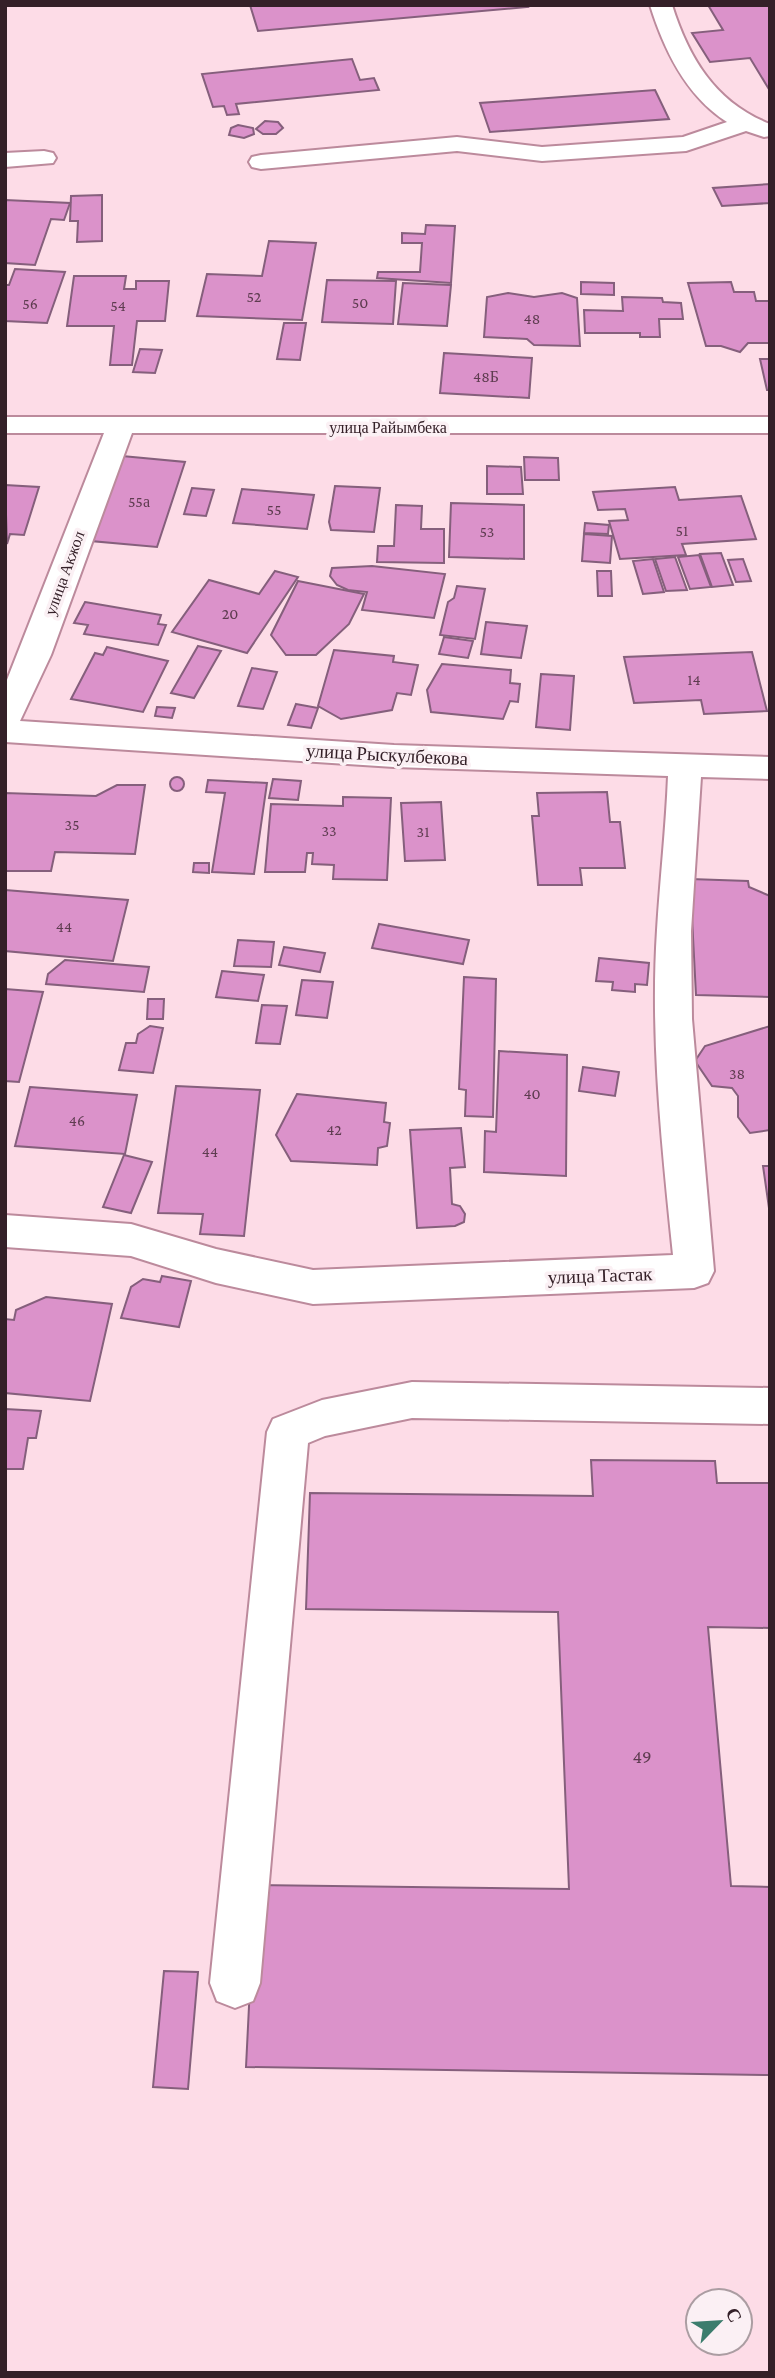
<svg xmlns="http://www.w3.org/2000/svg" width="775" height="2378" font-family="'Crimson Pro',serif">
<rect width="100%" height="100%" fill="#fddce7"/>
<!-- building -->
<g fill="#db92ca" stroke="#855f7c" stroke-width="2">
<path d="M250,5H527L528,7L258,31Z"/>
<path d="M708,5H770V91L750,58L710,62L692,33L723,30Z"/>
<path d="M352,59L360,80L374,78L379,90L236,104L239,114L227,115L224,106L213,107L202,74Z"/>
<path d="M655,90L669,119L490,132L480,103Z"/>
<path d="M265,121L278,122L283,128L276,134H263L256,129Z"/>
<path d="M238,125L253,128L254,134L244,138L229,135L231,128Z"/>
<path d="M770,184V203L722,206L713,188Z"/>
<path d="M102,195V241L77,242L78,221H70L71,196Z"/>
<path d="M5,200L70,203L64,220L51,219L35,265L5,263Z"/>
<path d="M426,225L455,226L451,283L377,278L378,272H420L422,243H402V233L425,234Z"/>
<path d="M269,241L316,243L302,320L197,316L207,274L262,276Z"/>
<path d="M15,269L65,272L47,323L5,321V285H9Z"/>
<path d="M74,276H126L124,289H136V281H169L165,321H137L132,365H110L114,326H67Z"/>
<path d="M327,280L396,281L393,324L322,322Z"/>
<path d="M581,282L614,283V295L581,294Z"/>
<path d="M731,282L734,292H754L756,301H770V343H748L740,352L721,346H706L688,283Z"/>
<path d="M403,283L451,285L447,326L398,324Z"/>
<path d="M508,293L534,297L562,293L577,298L580,346L534,345L527,339L484,337L487,297Z"/>
<path d="M622,297L662,298L663,302L681,303L683,319H659L660,337H640V333H585L584,310L623,311Z"/>
<path d="M284,323H306L300,360L277,359Z"/>
<path d="M140,349L162,350L155,373L133,372Z"/>
<path d="M444,353L532,358L529,398L440,393Z"/>
<path d="M760,359H770V390H767Z"/>
<path d="M122,456L185,462L157,547L91,541Z"/>
<path d="M524,457L558,458L559,480H525Z"/>
<path d="M487,466L521,467L523,494H487Z"/>
<path d="M5,485L39,487L24,535L10,534L7,544Z"/>
<path d="M335,486L380,488L374,532L331,530L329,522Z"/>
<path d="M675,487L679,500L741,496L756,539L682,544L686,555L620,559L609,521L628,520L625,509L598,510L593,492Z"/>
<path d="M192,488L214,490L206,516L184,514Z"/>
<path d="M242,489L314,495L307,529L233,523Z"/>
<path d="M451,503L524,505V559L449,557Z"/>
<path d="M396,505L422,506L421,529H444V563L377,562L378,546H394Z"/>
<path d="M585,523L609,525L608,534L584,533Z"/>
<path d="M584,534L612,536L610,563L582,561Z"/>
<path d="M721,553L733,585L712,587L700,554Z"/>
<path d="M699,555L711,587L690,589L678,557Z"/>
<path d="M675,557L687,590L666,591L655,559Z"/>
<path d="M653,559L664,592L643,594L633,561Z"/>
<path d="M743,559L751,581L736,582L728,560Z"/>
<path d="M372,566L445,574L434,618L362,610L367,592L348,590L337,585L330,576L332,568Z"/>
<path d="M275,571L298,577L247,653L172,632L209,580L259,594Z"/>
<path d="M597,571H611L612,596H598Z"/>
<path d="M298,581L364,594L349,624L316,655H286L271,635Z"/>
<path d="M457,586L485,589L475,639L440,635L448,602L454,598Z"/>
<path d="M85,602L161,615L158,624L166,625L158,645L84,634L88,625L74,623Z"/>
<path d="M486,622L527,626L521,658L481,654Z"/>
<path d="M444,637L473,641L468,658L439,654Z"/>
<path d="M198,646L221,651L194,698L171,693Z"/>
<path d="M107,647L168,661L143,712L71,699L95,653L103,655Z"/>
<path d="M334,650L394,656L393,662L418,665L411,695L397,693L392,710L341,719L318,706Z"/>
<path d="M752,652L767,711L704,714L701,700L634,703L624,657Z"/>
<path d="M442,664L511,670L510,683L520,684L518,702L510,701L503,719L431,712L427,690Z"/>
<path d="M252,668L277,672L263,709L238,706Z"/>
<path d="M541,674L574,676L570,730L536,727Z"/>
<path d="M296,704L318,708L311,728L288,725Z"/>
<path d="M157,707L175,708L172,718L155,716Z"/>
<circle cx="177" cy="784" r="7"/>
<path d="M273,779L301,781L298,800L269,798Z"/>
<path d="M208,780L267,783L254,874L212,872L225,793L206,792Z"/>
<path d="M117,785H145L135,854L55,852L51,871H5V793L96,796Z"/>
<path d="M607,792L610,822H620L625,868H580L582,885H538L532,816H539L537,793Z"/>
<path d="M343,797L391,798L387,880L333,879L334,865L312,864L313,853H307L305,872H265L271,804L343,806Z"/>
<path d="M441,802L445,860L405,861L401,803Z"/>
<path d="M194,863H209V873L193,872Z"/>
<path d="M690,879L748,881L749,887L770,896V997L696,995Z"/>
<path d="M5,890L128,900L113,961L5,951Z"/>
<path d="M379,924L469,940L463,964L372,948Z"/>
<path d="M238,940L274,942L271,967L234,966Z"/>
<path d="M284,947L325,953L320,972L279,965Z"/>
<path d="M599,958L649,963L647,985L635,984V992L612,990L613,982L596,981Z"/>
<path d="M65,960L149,967L144,992L46,984L48,974Z"/>
<path d="M222,971L264,975L258,1001L216,997Z"/>
<path d="M464,977L496,979L493,1117L465,1116L466,1090L459,1089Z"/>
<path d="M302,980L333,982L327,1018L296,1015Z"/>
<path d="M5,989L43,992L19,1082L5,1081Z"/>
<path d="M148,999H164L163,1019H147Z"/>
<path d="M262,1005L287,1006L280,1044L256,1043Z"/>
<path d="M150,1026L163,1028L153,1073L119,1070L126,1043H136L138,1034Z"/>
<path d="M770,1026V1130L750,1133L738,1117V1096L732,1088L712,1086L695,1061L705,1046Z"/>
<path d="M499,1051L567,1055L566,1176L484,1172L485,1131L496,1132Z"/>
<path d="M583,1067L619,1072L615,1096L579,1091Z"/>
<path d="M176,1086L260,1090L244,1236L200,1234L203,1214L158,1213Z"/>
<path d="M30,1087L137,1095L125,1154L15,1146Z"/>
<path d="M297,1094L386,1103L384,1122L390,1123L387,1146L378,1148L377,1165L291,1161L276,1135Z"/>
<path d="M461,1128L465,1167L450,1168L452,1204L460,1206L465,1214L464,1222L455,1226L417,1228L410,1130Z"/>
<path d="M124,1155L152,1162L131,1213L103,1207Z"/>
<path d="M763,1166H770V1215Z"/>
<path d="M162,1276L191,1281L179,1327L121,1318L131,1287L143,1279L160,1282Z"/>
<path d="M46,1297L112,1304L90,1401L5,1393V1319L14,1320L16,1310Z"/>
<path d="M5,1409L41,1411L36,1438H28L23,1469H5Z"/>
<path d="M591,1460L715,1461L717,1483H770V1628L708,1627L731,1886L770,1887V2075L246,2067L255,1885L569,1889L558,1612L306,1609L310,1493L593,1496Z"/>
<path d="M164,1971L198,1972L188,2089L153,2087Z"/>
</g>
<g fill="none" stroke-linecap="round" stroke-linejoin="round">
<!-- minor casing -->
<g stroke="#bc8a9c" stroke-width="4">
<g id="minor">
<path d="M650,5H672C689,59 716,103 770,124V136L764,137L746,131L686,151L542,161L457,151L261,169L252,167L249,162L252,157L261,155L457,137L542,147L683,137L727,122C686,96 664,50 650,5Z"/>
<path d="M44,151L53,153L56,158L53,163L5,167V153Z"/>
<path d="M5,417H770V433H132L51,655L20,721L394,745L770,757V779L701,777L691,931L692,1019L714,1271L708,1283L694,1288L313,1304L216,1283L131,1256L5,1247V1215L131,1224L216,1249L313,1270L673,1255C662,1148 650,1038 657,930C660,879 666,828 668,776L394,767L5,742V685L104,433H5Z"/>
<path d="M412,1382L770,1388V1424L412,1418L325,1436L308,1443L260,1983L253,2001L235,2008L217,2001L210,1983L267,1432L273,1419L322,1400Z"/>
</g>
</g>
<!-- minor -->
<use href="#minor" fill="#fff" fill-rule="evenodd"/>
</g>
<g text-anchor="middle" stroke-width="7" stroke-linejoin="round" paint-order="stroke">
<!-- number labels -->
<g font-size="16" fill="#5e3c50">
<text x="254" y="302">52</text>
<text x="360" y="308">50</text>
<text x="30" y="309">56</text>
<text x="118" y="311">54</text>
<text x="532" y="324">48</text>
<text x="486" y="382">48Б</text>
<text x="139" y="507">55а</text>
<text x="274" y="515">55</text>
<text x="682" y="536">51</text>
<text x="487" y="537">53</text>
<text x="230" y="619">20</text>
<text x="694" y="685">14</text>
<text x="72" y="830">35</text>
<text x="329" y="836">33</text>
<text x="423" y="837">31</text>
<text x="64" y="932">44</text>
<text x="737" y="1079">38</text>
<text x="532" y="1099">40</text>
<text x="77" y="1126">46</text>
<text x="334" y="1135">42</text>
<text x="210" y="1157">44</text>
</g>
<!-- far-street labels -->
<g font-size="16" fill="#342028" stroke="#fbf0f4">
<text x="388" y="433">улица Райымбека</text>
<text transform="translate(64 573) rotate(-70)" y="6">улица Акжол</text>
</g>
<!-- street labels -->
<g font-size="19" fill="#342028" stroke="#fbf0f4">
<text transform="translate(387 754) rotate(3)" y="7">улица Рыскулбекова</text>
<text transform="translate(600 1275) rotate(-2)" y="7">улица Тастак</text>
</g>
<!-- near-number labels -->
<g font-size="19" fill="#5e3c50">
<text x="642" y="1763">49</text>
</g>
</g>
<!-- border -->
<rect width="775" height="2378" fill="none" stroke="#342028" stroke-width="14"/>
<!-- north arrow -->
<g transform="translate(719 2322) rotate(65)"><circle r="33" fill="#fbf0f4" stroke="#ab9da2" stroke-width="2"/>
<path d="M0-5L12 26L0 18L-12 26Z" fill="#3c7d6d"/>
<text y="-10" font-size="19" font-weight="bold" text-anchor="middle" fill="#342028">С</text>
</g>
</svg>
